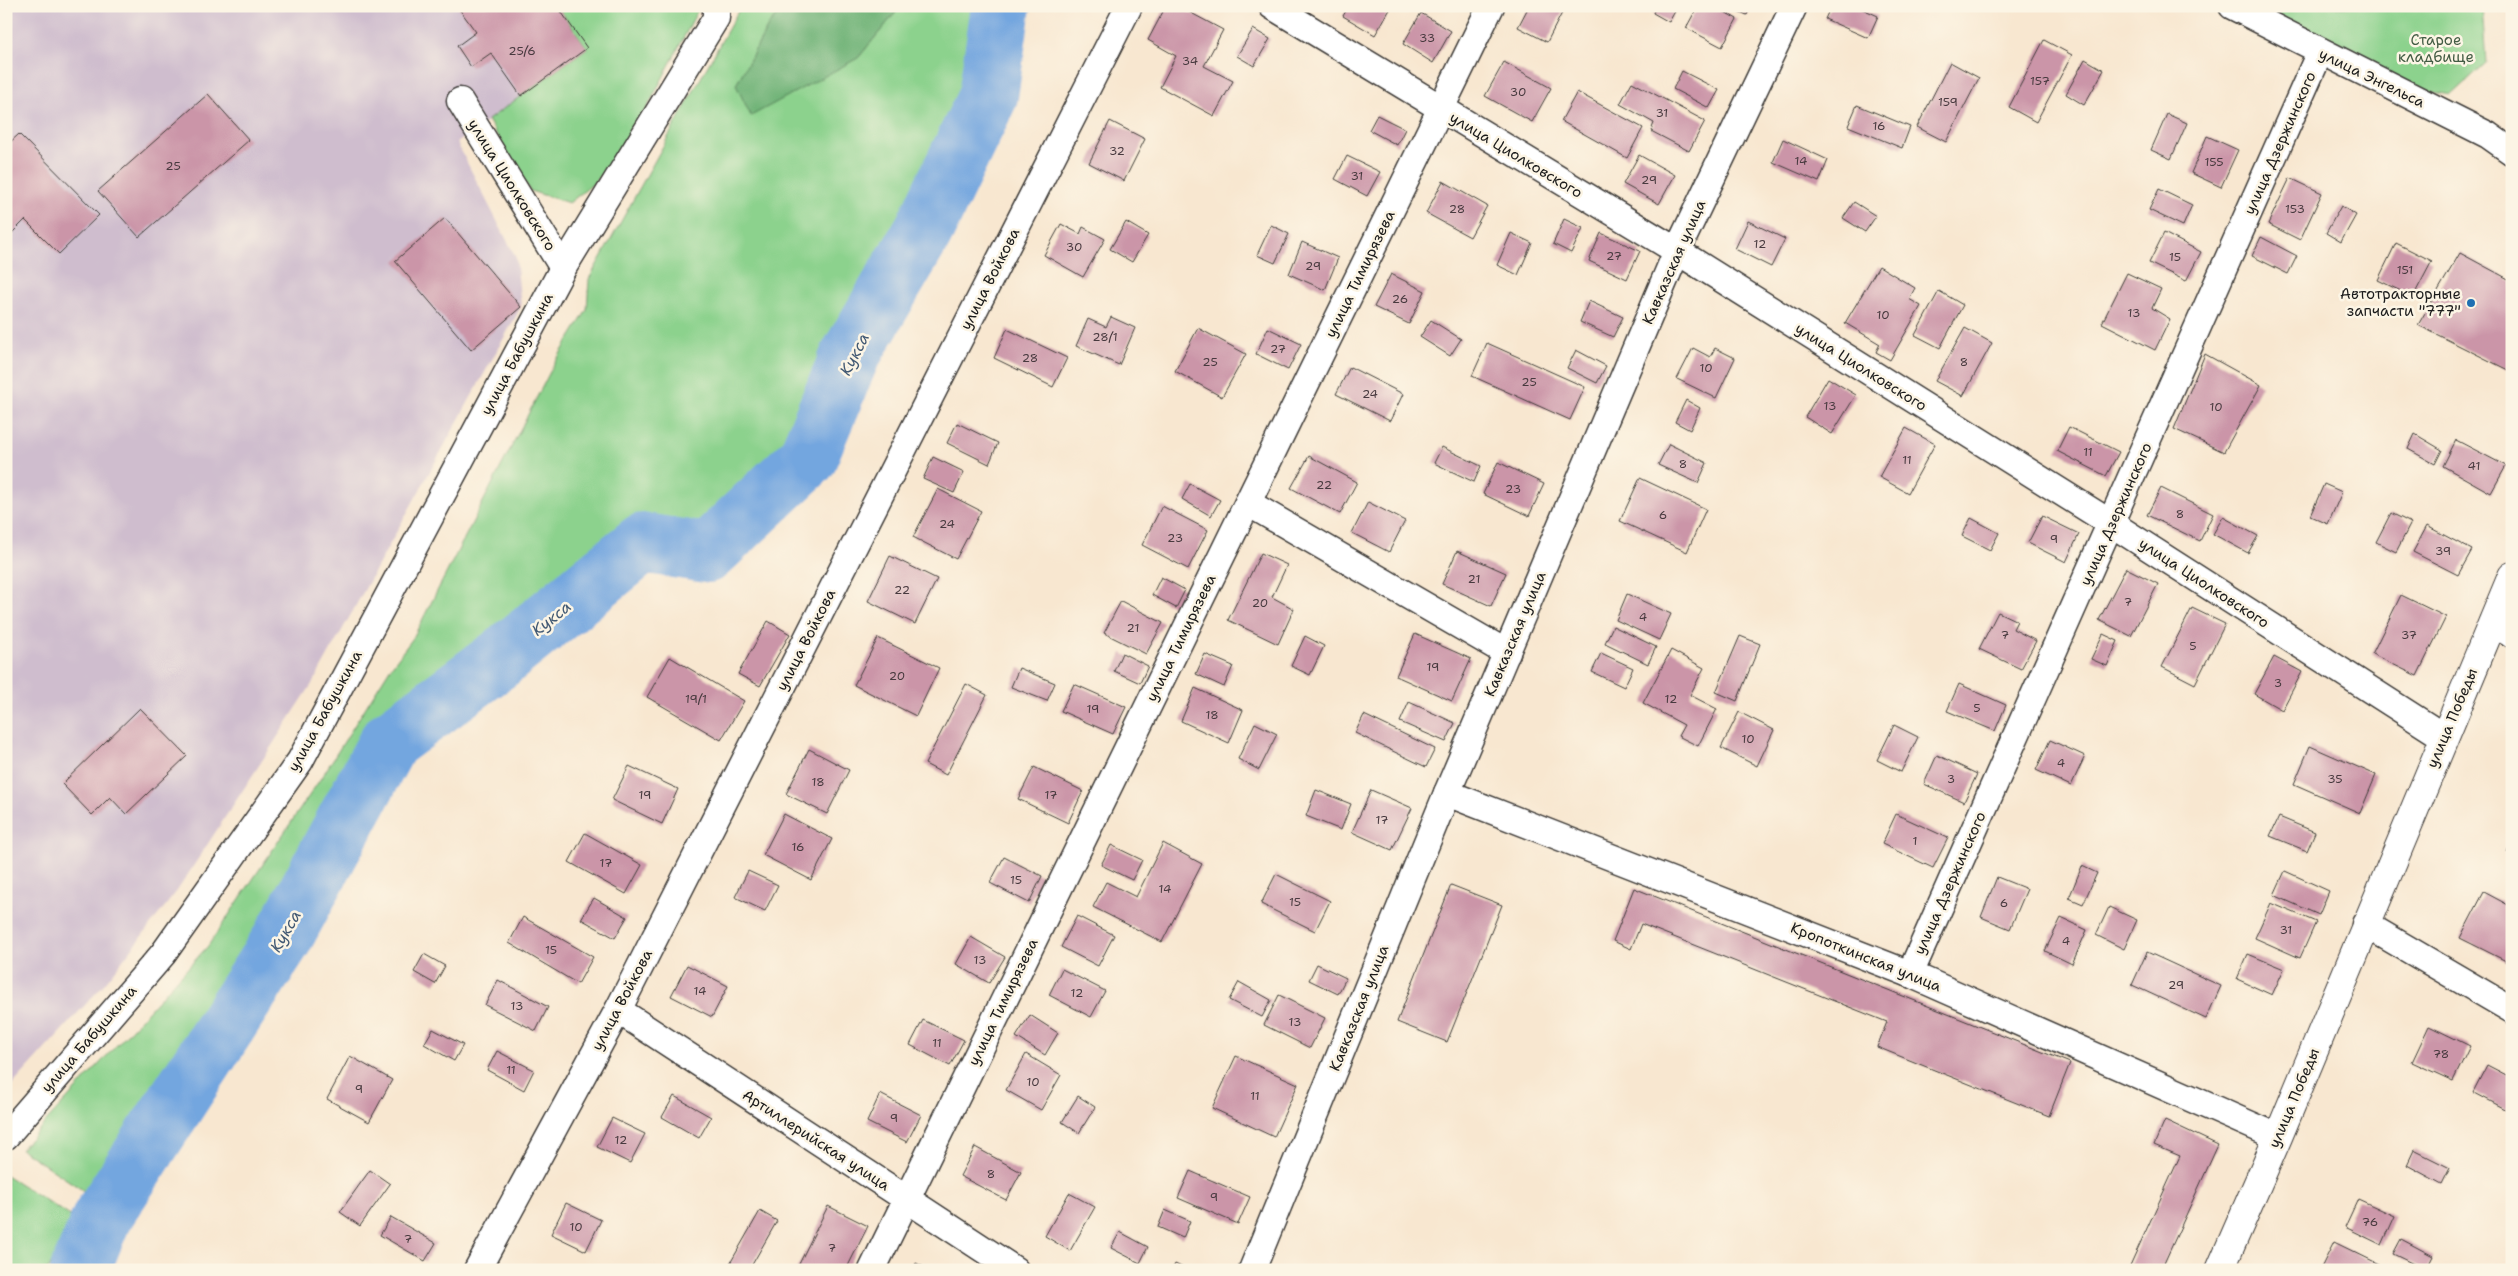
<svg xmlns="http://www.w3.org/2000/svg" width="2518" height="1276" font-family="'Shantell Sans',sans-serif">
<rect width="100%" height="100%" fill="#fcf5e5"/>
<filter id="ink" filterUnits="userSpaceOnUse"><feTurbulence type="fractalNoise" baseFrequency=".02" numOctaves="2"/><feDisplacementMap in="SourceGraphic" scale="10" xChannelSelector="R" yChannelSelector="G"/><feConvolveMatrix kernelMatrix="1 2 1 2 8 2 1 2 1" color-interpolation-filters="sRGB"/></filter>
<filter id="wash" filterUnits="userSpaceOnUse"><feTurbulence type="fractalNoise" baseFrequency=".0096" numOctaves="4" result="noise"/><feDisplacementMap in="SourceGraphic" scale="20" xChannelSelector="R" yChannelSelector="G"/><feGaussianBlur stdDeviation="1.12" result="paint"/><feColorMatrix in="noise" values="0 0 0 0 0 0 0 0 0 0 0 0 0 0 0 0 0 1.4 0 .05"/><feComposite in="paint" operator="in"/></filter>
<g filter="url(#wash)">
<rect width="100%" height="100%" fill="#f8e7d0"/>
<!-- industrial -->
<path fill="#cfbdce" d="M6,6H557L587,48L457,143L516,258L521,307L314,681L177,891L105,983L6,1092Z"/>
<!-- green -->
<g fill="#8cd28d" stroke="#547754">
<path d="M557,6H700L631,139L593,184L569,203L530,191L488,120L587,48Z"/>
<path d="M741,6H785L770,23L736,85L858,58L901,6H986L969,99L837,358L785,455L708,536L649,529L391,723L269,929L90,1195L21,1149L208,946L325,772L391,667L413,638L554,364L587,310L589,279Z"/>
<path d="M2263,6H2482L2486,63L2451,95L2409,88Z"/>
<path d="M6,1175L75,1219L48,1270H6Z"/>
</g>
<!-- forest -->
<path fill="#71b478" stroke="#46684a" d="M785,6H901L858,58L751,116L736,85L770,23Z"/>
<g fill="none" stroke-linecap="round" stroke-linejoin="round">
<!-- river -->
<path stroke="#73a6df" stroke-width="60" d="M80,1270L102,1217L283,938L389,741L500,659L643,543L707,553L807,459L850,356L924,230L988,96L1001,6"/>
</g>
<g id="blocks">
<!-- building -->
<g fill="#cb95a8">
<path d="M457,6H557L587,48L521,96L491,53L471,67L457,46L476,32Z"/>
<path d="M1166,6H1178L1223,30L1204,66L1233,81L1214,116L1160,87L1176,56L1148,40Z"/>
<path d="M1349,6H1392L1375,35L1343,16Z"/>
<path d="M1529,6H1555L1563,11L1547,42L1518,27Z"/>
<path d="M1656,6H1678L1669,22L1653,13Z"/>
<path d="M1698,6H1714L1737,19L1722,47L1686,28Z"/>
<path d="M1726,6H1751L1747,15Z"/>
<path d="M1831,6H1856L1878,16L1868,38L1825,19Z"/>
<path d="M1421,13L1451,31L1433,63L1403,44Z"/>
<path d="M1253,29L1270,39L1254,66L1237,56Z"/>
<path d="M2044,40L2072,55L2036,122L2009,107Z"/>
<path d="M2085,59L2104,70L2084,105L2066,94Z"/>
<path d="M1504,62L1551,88L1532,122L1485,96Z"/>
<path d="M1950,62L1979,78L1946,142L1917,127Z"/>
<path d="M1682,71L1719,90L1709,108L1673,89Z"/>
<path d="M1632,82L1705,121L1689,151L1651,131L1654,123L1620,104Z"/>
<path d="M1577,92L1643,128L1627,158L1561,121Z"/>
<path d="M208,94L249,140L139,237L98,191Z"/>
<path d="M1857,105L1910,127L1902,148L1848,126Z"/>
<path d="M2167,114L2187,123L2171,159L2151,150Z"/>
<path d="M1377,115L1405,129L1397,145L1369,130Z"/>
<path d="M1110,121L1145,139L1124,181L1089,163Z"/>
<path d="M19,134L99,215L59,254L25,220L8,237L6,235V190L12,185L6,179V146Z"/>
<path d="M2207,136L2238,150L2221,187L2191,173Z"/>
<path d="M1783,139L1828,160L1819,182L1773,162Z"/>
<path d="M1639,155L1675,175L1659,204L1623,184Z"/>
<path d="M1347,156L1380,172L1367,196L1335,179Z"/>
<path d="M2290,178L2322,193L2300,240L2268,224Z"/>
<path d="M1443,181L1487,206L1470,237L1426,213Z"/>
<path d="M2159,189L2192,205L2183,226L2149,210Z"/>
<path d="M1854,202L1876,216L1865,232L1843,218Z"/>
<path d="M2341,206L2356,215L2341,242L2326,233Z"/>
<path d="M445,218L521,307L471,350L395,261Z"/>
<path d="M1564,219L1583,228L1571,253L1553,244Z"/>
<path d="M1748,221L1785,239L1771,267L1735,249Z"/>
<path d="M1126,222L1148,235L1132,262L1110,249Z"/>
<path d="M1061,224L1080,234L1083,227L1105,239L1083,277L1044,255Z"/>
<path d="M1271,225L1289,234L1275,263L1257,255Z"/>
<path d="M1511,233L1532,243L1518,275L1497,265Z"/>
<path d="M1601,233L1640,251L1627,279L1589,261Z"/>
<path d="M2164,233L2201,252L2186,281L2149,263Z"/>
<path d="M2261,237L2297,256L2288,274L2252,256Z"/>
<path d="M1302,242L1338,258L1325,290L1289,274Z"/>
<path d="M2396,243L2432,261L2413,297L2378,280Z"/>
<path d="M2460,253L2512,281V372L2418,325Z"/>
<path d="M1879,266L1915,288L1909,299L1921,306L1890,360L1876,352L1880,344L1845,323Z"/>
<path d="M2127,273L2161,289L2152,308L2170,319L2155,350L2102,323Z"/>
<path d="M1391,274L1425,291L1409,324L1374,307Z"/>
<path d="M1939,291L1963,305L1940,348L1915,335Z"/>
<path d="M1589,301L1623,317L1613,337L1580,322Z"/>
<path d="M1111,317L1135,328L1119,365L1076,346L1088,319L1106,327Z"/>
<path d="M1431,320L1461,339L1450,356L1420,337Z"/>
<path d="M1198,328L1246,354L1222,397L1175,371Z"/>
<path d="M1268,328L1301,344L1288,370L1256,354Z"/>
<path d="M1965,328L1992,343L1963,396L1935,381Z"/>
<path d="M1007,329L1067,358L1053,387L994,358Z"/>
<path d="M1487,343L1585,387L1570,420L1472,376Z"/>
<path d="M1693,348L1710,357L1715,348L1735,358L1716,398L1677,379Z"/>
<path d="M1576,350L1606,366L1597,383L1567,368Z"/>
<path d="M2205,354L2261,385L2224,452L2174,429Z"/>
<path d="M1350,367L1403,394L1390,421L1336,394Z"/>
<path d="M1828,378L1856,395L1832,434L1805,417Z"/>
<path d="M1686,400L1700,408L1690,430L1675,422Z"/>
<path d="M957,423L998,443L989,464L947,443Z"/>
<path d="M2069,427L2119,452L2106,476L2057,451Z"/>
<path d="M1906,428L1935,444L1908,493L1879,477Z"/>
<path d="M2415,434L2442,450L2435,464L2408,449Z"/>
<path d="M2456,440L2506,466L2491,493L2443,466Z"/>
<path d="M1669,444L1707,463L1698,483L1658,465Z"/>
<path d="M1442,447L1481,466L1474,482L1434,463Z"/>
<path d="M1309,456L1357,482L1340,514L1291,488Z"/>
<path d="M933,457L964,472L954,493L923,479Z"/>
<path d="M1498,462L1544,484L1529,516L1483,494Z"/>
<path d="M1640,478L1706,509L1687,552L1620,521Z"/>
<path d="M1190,484L1220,500L1211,516L1182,499Z"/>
<path d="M2324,484L2342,492L2328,524L2310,516Z"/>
<path d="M2161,488L2213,514L2200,541L2147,515Z"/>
<path d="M938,489L981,511L956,559L913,537Z"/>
<path d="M1368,502L1405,521L1389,552L1352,533Z"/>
<path d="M1162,506L1208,530L1188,569L1142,545Z"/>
<path d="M2391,513L2411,523L2396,552L2376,542Z"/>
<path d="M2042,516L2079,534L2066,562L2028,543Z"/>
<path d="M2223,517L2258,536L2248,553L2213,534Z"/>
<path d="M1971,518L1999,533L1990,550L1962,536Z"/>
<path d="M2427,526L2472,550L2458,575L2413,552Z"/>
<path d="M1457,551L1506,573L1491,606L1442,584Z"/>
<path d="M1261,553L1287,565L1272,597L1294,609L1278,644L1228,620Z"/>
<path d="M890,556L937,579L915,624L868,601Z"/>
<path d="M2126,568L2158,584L2131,636L2099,620Z"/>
<path d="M1161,577L1185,590L1176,608L1152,595Z"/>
<path d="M1627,594L1671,614L1659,640L1616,620Z"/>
<path d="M2401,595L2446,617L2417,676L2372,654Z"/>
<path d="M1121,601L1163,623L1146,654L1104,633Z"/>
<path d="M2192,608L2225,624L2195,684L2162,667Z"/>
<path d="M1998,612L2017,621L2013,629L2036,641L2021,669L1979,649Z"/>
<path d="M768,621L790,634L760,686L738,674Z"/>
<path d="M1613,626L1656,647L1648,664L1605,643Z"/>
<path d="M1415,634L1471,659L1452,701L1396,676Z"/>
<path d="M2103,634L2118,641L2107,666L2091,659Z"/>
<path d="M1305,636L1324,646L1310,675L1291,666Z"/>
<path d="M1740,636L1760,644L1737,701L1716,692Z"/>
<path d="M878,638L939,668L916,716L854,685Z"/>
<path d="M1671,650L1704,668L1690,695L1717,709L1698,746L1678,736L1684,725L1643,703Z"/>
<path d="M1122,653L1148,666L1140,683L1114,671Z"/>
<path d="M1601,653L1633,668L1624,687L1592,672Z"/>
<path d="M1205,654L1233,666L1224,687L1196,674Z"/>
<path d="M670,657L744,701L721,740L647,697Z"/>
<path d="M2274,657L2302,672L2282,710L2254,694Z"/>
<path d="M1019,668L1055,683L1047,701L1011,687Z"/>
<path d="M966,684L987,695L946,775L925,764Z"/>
<path d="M1074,684L1126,707L1113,734L1061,711Z"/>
<path d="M1959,684L2006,705L1995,731L1947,711Z"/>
<path d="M1195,688L1243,710L1229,743L1181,721Z"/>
<path d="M1409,702L1455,723L1446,742L1400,722Z"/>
<path d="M140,708L187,756L126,814L110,797L92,815L62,784Z"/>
<path d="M1739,712L1774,730L1757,766L1721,748Z"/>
<path d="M1364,715L1435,749L1426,767L1355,733Z"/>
<path d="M1255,723L1277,734L1259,770L1238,759Z"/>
<path d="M1894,725L1918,737L1901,772L1877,760Z"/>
<path d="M2050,740L2085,756L2071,786L2036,770Z"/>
<path d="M2310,746L2376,775L2360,813L2294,784Z"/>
<path d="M809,749L849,770L827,814L786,794Z"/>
<path d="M1937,755L1977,774L1964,802L1924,784Z"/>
<path d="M629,766L678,789L662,824L612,800Z"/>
<path d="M1034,767L1083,791L1068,823L1018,799Z"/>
<path d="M1316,790L1351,804L1341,830L1306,816Z"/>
<path d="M1371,790L1412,808L1392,850L1352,832Z"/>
<path d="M784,814L832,839L811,880L763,855Z"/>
<path d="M1896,814L1948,838L1933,868L1882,844Z"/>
<path d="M2279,817L2315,832L2307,851L2270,836Z"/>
<path d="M585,833L642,865L626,894L569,862Z"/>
<path d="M1163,843L1202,864L1162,942L1093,907L1106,882L1136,897Z"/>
<path d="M2512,843V855L2507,852Z"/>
<path d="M1111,845L1142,860L1132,880L1101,865Z"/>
<path d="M1004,857L1042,876L1029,903L990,883Z"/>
<path d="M2082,866L2097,873L2083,904L2069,898Z"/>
<path d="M748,871L778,885L765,911L735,897Z"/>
<path d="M2285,871L2329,891L2319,915L2274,895Z"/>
<path d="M1276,874L1330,901L1315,931L1261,904Z"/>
<path d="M1997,877L2027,889L2010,929L1981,917Z"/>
<path d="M1451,885L1502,905L1447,1042L1397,1022Z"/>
<path d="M1634,888L2070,1063L2049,1116L1877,1047L1887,1022L1641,924L1631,949L1613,941Z"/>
<path d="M2484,892L2512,907L2510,963L2460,938Z"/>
<path d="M594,898L627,917L615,938L581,919Z"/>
<path d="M2271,903L2316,922L2300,958L2255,938Z"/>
<path d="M2109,907L2137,920L2124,949L2096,935Z"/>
<path d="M1077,916L1114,935L1098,966L1061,947Z"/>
<path d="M523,917L593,957L578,984L509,943Z"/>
<path d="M2061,918L2087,930L2072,964L2045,951Z"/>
<path d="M971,937L1005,957L989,983L956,964Z"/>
<path d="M2147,952L2221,986L2206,1019L2132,985Z"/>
<path d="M424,954L445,966L435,984L414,972Z"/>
<path d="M2248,954L2284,969L2272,995L2237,979Z"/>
<path d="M1317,964L1346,978L1338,994L1309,980Z"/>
<path d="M687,965L728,986L712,1017L671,996Z"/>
<path d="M1062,969L1105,991L1091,1017L1049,995Z"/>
<path d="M498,980L548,1007L536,1031L485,1005Z"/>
<path d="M1239,982L1271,1000L1262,1017L1229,1000Z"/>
<path d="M1279,995L1325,1018L1310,1048L1264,1025Z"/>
<path d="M1030,1015L1058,1033L1045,1055L1016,1037Z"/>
<path d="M923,1020L964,1040L950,1066L910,1045Z"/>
<path d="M2429,1026L2470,1046L2453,1081L2412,1062Z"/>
<path d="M433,1029L463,1045L454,1061L424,1044Z"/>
<path d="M497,1051L534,1070L524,1090L487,1070Z"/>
<path d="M1026,1054L1061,1075L1041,1110L1006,1090Z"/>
<path d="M350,1056L392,1080L369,1122L327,1099Z"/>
<path d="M1236,1056L1298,1084L1274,1137L1212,1108Z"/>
<path d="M2487,1065L2512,1078L2511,1112L2473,1092Z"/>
<path d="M880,1094L921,1115L907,1142L867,1122Z"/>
<path d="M674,1096L711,1117L699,1138L662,1117Z"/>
<path d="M1078,1096L1095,1107L1079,1133L1062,1122Z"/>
<path d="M612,1118L645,1134L630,1163L597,1147Z"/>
<path d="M2165,1120L2218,1145L2161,1270H2128L2180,1156L2154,1145Z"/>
<path d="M975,1147L1021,1172L1006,1200L960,1176Z"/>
<path d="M2414,1150L2450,1168L2442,1184L2407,1165Z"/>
<path d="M370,1170L390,1184L360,1226L340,1212Z"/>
<path d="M1190,1171L1250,1197L1238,1224L1178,1198Z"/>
<path d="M1069,1193L1095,1207L1070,1251L1045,1236Z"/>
<path d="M2358,1199L2395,1216L2382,1245L2345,1227Z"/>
<path d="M566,1203L601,1220L586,1251L551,1234Z"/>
<path d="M828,1206L868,1226L846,1270H796Z"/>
<path d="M1165,1210L1190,1221L1183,1238L1158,1227Z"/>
<path d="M760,1211L777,1221L749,1270H734L728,1267Z"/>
<path d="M391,1217L436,1243L425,1261L380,1235Z"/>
<path d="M1120,1232L1148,1247L1140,1263L1111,1248Z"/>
<path d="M2401,1239L2433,1256L2426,1270L2393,1254Z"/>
<path d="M2334,1242L2381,1265L2378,1270H2320Z"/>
<path d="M916,1263L930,1270H913Z"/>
<path d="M1175,1264L1188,1270H1172Z"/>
</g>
</g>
</g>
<g filter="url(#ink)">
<use href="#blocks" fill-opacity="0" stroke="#3d3a37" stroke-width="1"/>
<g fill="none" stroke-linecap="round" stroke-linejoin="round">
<!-- minor casing -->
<g stroke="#3d3a37" stroke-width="29">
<g id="minor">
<path d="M1272,6L1677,251L2112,524L2444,737"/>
<path d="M2232,6L2488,135L2512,152"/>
<path d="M460,101L563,268"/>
<path d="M1248,503L1507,653"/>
<path d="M2493,621L2512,634"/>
<path d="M1447,793L1910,974L2278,1137"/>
<path d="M2365,924L2512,1010"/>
<path d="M1910,974L2320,52"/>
<path d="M618,1010L1015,1270"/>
<path d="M6,1136L163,954L300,761L563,268L716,18V6"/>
<path d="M477,1270L618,1010L1129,6"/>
<path d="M872,1270L1491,6"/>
<path d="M1252,1270L1447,793L1677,251L1794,6"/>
</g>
</g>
<!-- tertiary casing -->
<g stroke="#3d3a37" stroke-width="30">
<path id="tertiary" d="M2220,1270L2278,1137L2512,576"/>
</g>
<!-- minor -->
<use href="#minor" stroke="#fff" stroke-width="26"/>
<!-- tertiary -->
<use href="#tertiary" stroke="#fff" stroke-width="28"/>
</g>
</g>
<!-- markers -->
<circle fill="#1f6fb2" stroke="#fcf5e5" stroke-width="2" cx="2471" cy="303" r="5"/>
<g text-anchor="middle" stroke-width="5" stroke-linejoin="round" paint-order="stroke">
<!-- number labels -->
<g font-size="12" fill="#483a3f">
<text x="1427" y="42">33</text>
<text x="522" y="55">25/6</text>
<text x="1190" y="65">34</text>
<text x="2040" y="85">157</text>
<text x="1518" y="96">30</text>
<text x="1948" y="106">159</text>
<text x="1662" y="117">31</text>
<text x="1879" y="130">16</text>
<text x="1117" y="155">32</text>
<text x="1801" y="165">14</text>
<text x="2214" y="166">155</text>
<text x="173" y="170">25</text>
<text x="1357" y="180">31</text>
<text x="1649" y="184">29</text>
<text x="1457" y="213">28</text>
<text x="2295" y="213">153</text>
<text x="1760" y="248">12</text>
<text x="1074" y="251">30</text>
<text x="1614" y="260">27</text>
<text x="2175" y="261">15</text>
<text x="1313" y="270">29</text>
<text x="2405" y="274">151</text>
<text x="1400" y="303">26</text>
<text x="2134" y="317">13</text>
<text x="1883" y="319">10</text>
<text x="1105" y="341">28/1</text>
<text x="1278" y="353">27</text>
<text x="1030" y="362">28</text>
<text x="1210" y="366">25</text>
<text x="1964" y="366">8</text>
<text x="1706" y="372">10</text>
<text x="1529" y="386">25</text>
<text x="1370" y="398">24</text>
<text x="1830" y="410">13</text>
<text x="2216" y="411">10</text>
<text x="2088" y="456">11</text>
<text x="1907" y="464">11</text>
<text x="1683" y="468">8</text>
<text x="2474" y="470">41</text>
<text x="1324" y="489">22</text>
<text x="1513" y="493">23</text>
<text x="2180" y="518">8</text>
<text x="1663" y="519">6</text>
<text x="947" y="528">24</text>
<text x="1175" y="542">23</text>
<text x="2054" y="543">9</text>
<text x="2443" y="555">39</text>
<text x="1474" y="583">21</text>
<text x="902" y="594">22</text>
<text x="2128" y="606">7</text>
<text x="1260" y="607">20</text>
<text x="1643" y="621">4</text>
<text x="1133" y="632">21</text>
<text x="2005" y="639">7</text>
<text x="2409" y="639">37</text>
<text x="2193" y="650">5</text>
<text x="1433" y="671">19</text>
<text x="897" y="680">20</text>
<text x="2278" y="687">3</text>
<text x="696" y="703">19/1</text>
<text x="1671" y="703">12</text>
<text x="1977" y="712">5</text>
<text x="1093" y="713">19</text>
<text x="1212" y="719">18</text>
<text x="1748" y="743">10</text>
<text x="2061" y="767">4</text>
<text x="1951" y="783">3</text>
<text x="2335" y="783">35</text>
<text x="818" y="786">18</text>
<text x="645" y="799">19</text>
<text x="1051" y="799">17</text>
<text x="1382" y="824">17</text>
<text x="1915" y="845">1</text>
<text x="798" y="851">16</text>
<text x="606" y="867">17</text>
<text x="1016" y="884">15</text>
<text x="1165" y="893">14</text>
<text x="1295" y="906">15</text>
<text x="2004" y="907">6</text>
<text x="2286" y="934">31</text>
<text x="2066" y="945">4</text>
<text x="551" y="954">15</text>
<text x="980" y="964">13</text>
<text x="2176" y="989">29</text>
<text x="700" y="995">14</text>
<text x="1077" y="997">12</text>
<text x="517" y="1010">13</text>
<text x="1295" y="1026">13</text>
<text x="937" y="1047">11</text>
<text x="2441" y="1058">78</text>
<text x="511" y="1074">11</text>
<text x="1033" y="1086">10</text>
<text x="359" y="1093">9</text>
<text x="1255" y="1100">11</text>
<text x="894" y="1122">9</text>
<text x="621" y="1144">12</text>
<text x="991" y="1178">8</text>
<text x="1214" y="1201">9</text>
<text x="2370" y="1226">76</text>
<text x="576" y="1231">10</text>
<text x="408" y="1243">7</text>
<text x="832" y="1252">7</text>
</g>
<!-- park labels -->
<g font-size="15" fill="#435c44" stroke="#fcf5e5">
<text x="2436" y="45">Старое<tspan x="2436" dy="17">кладбище</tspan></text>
</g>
<!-- street labels -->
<g font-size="15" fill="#1c1c1c" stroke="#fcf5e5">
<text transform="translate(2372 78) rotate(26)" y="5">улица Энгельса</text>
<text transform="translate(2280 143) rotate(-66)" y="5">улица Дзержинского</text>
<text transform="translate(1516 155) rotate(31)" y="5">улица Циолковского</text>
<text transform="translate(512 185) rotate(58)" y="5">улица Циолковского</text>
<text transform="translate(1674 262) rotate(-66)" y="5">Кавказская улица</text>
<text transform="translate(1360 274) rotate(-64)" y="5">улица Тимирязева</text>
<text transform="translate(990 279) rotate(-63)" y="5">улица Войкова</text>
<text transform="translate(517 354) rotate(-62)" y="5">улица Бабушкина</text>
<text transform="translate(1861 367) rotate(32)" y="5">улица Циолковского</text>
<text transform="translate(2116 514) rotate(-66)" y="5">улица Дзержинского</text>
<text transform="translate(2204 583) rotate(33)" y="5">улица Циолковского</text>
<text transform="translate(1515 634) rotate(-67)" y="5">Кавказская улица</text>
<text transform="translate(1181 638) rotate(-64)" y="5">улица Тимирязева</text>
<text transform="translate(806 640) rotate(-63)" y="5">улица Войкова</text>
<text transform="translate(325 711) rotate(-61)" y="5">улица Бабушкина</text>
<text transform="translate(2452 718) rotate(-67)" y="5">улица Победы</text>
<text transform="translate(1950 883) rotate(-66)" y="5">улица Дзержинского</text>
<text transform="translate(1866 957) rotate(22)" y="5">Кропоткинская улица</text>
<text transform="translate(622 1000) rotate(-62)" y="5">улица Войкова</text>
<text transform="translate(1003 1002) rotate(-64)" y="5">улица Тимирязева</text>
<text transform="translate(1359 1008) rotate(-68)" y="5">Кавказская улица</text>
<text transform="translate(89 1039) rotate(-49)" y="5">улица Бабушкина</text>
<text transform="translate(2294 1098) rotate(-67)" y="5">улица Победы</text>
<text transform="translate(816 1140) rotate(33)" y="5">Артиллерийская улица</text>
</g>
<!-- poi labels -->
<g font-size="15" fill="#1c1c1c" stroke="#fcf5e5" text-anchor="end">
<text x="2461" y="299">Автотракторные<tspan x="2461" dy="17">запчасти "777"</tspan></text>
</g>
<!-- water labels -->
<g font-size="16" font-style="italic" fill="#435a74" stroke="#fcf5e5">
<text transform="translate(854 354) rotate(-63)" y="6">Кукса</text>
<text transform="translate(551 618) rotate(-39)" y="6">Кукса</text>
<text transform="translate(285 931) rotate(-60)" y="6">Кукса</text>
</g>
</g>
<!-- margin -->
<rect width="2518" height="1276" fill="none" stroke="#fcf5e5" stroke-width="25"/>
</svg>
